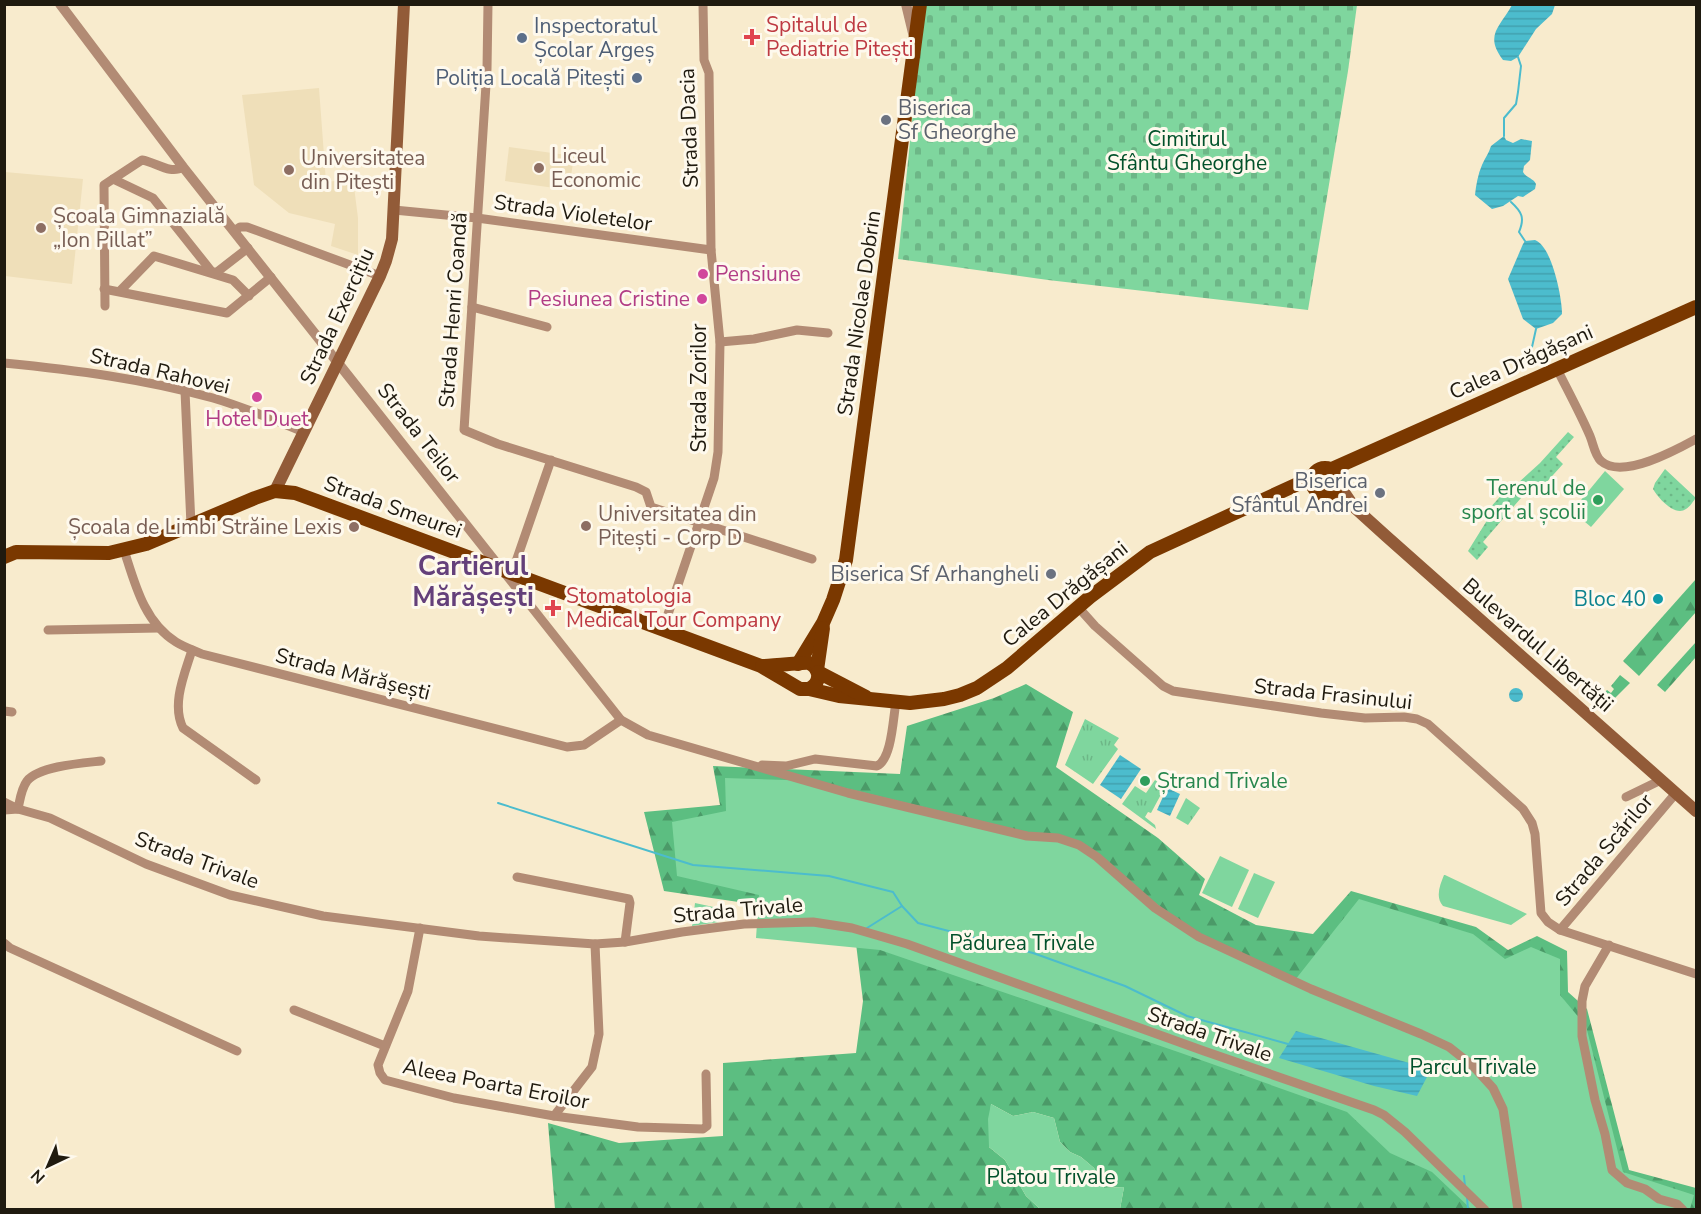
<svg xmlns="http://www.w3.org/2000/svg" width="1701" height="1214" font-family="'Nunito Sans',sans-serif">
<defs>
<pattern id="grass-tufts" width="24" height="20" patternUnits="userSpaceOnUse" patternTransform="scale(1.5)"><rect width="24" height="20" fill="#7fd69e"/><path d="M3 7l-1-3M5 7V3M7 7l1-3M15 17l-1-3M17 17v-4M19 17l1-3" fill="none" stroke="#6db787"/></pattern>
<pattern id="forest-firs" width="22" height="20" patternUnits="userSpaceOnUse" patternTransform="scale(1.5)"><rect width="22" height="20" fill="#5cbe81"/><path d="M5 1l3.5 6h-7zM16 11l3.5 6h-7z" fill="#4b9a68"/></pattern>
<pattern id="cemetery-stones" width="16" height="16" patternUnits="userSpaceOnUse" patternTransform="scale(1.5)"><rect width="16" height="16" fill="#7fd69e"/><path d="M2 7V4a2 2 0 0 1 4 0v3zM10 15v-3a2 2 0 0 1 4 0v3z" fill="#6db787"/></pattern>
<pattern id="garden-dots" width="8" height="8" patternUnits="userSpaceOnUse" patternTransform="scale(1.5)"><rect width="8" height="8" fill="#7fd69e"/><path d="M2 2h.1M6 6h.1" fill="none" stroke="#6db787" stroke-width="1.8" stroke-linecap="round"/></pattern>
<pattern id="water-rules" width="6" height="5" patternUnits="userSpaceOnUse" patternTransform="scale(1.5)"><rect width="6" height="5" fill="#4cbccd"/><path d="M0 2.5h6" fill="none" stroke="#42a1af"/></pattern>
</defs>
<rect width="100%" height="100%" fill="#f8ebcd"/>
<!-- built -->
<g fill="#efdfb9">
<path d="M319,88L326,182L353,179L358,218V255L331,246L335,224L289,213L254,185L242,95Z"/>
<path d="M509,147L574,156L569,190L505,181Z"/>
<path d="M5,172L83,179L72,284L5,276Z"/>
</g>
<!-- grass -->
<g fill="url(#grass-tufts)">
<path d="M1085,719L1119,738L1114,745L1118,749L1093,784L1065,765Z"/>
<path d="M1155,780L1165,787L1151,813L1148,812L1145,817L1155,825L1156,829L1122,804L1135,786L1146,793Z"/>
<path d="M1186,798L1200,808L1188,825L1176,818Z"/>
</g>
<!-- forest -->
<g fill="url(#forest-firs)">
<path d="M1696,579V612L1639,676L1623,661Z"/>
<path d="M1696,642V657L1665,692L1657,685Z"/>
<path d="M1620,675L1630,683L1604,709L1596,701L1607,690L1611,693L1614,689L1611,686Z"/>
<path d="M1026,684L1073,712L1056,767L1158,838L1205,879L1199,895L1256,925L1313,934L1351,891L1476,927L1508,950L1537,936L1567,951L1568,992L1587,1009L1629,1170L1696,1188V1209H1120L1124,1187L1104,1188L1094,1168L1081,1157L1070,1152L1060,1142L1054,1118L1033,1112L1013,1116L991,1104L989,1147L1005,1160L1026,1196L1040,1209H555L548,1123L619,1143L723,1136V1063L856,1053L863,1001L853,919L664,891L644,812L720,805L713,766L900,774L907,726L994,698Z"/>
</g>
<!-- cemetery -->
<path fill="url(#cemetery-stones)" d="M924,5H1357L1348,71L1308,310L1048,280L898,259Z"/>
<!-- park -->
<g fill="#7fd69e">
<path d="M1605,471L1624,489L1591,527L1572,511Z"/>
<path d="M725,778L816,781L1026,832L1064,838L1200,935L1295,980L1359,899L1473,934L1505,959L1531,947L1560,959V995L1586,1026L1623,1172L1694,1195L1690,1209H1471L1432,1172L1390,1153L1347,1112L1181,1053L880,950L756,938L759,895L677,876L672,822L726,811Z"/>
<path d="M1220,856L1249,870L1232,907L1202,893Z"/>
<path d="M1254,873L1275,882L1258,918L1238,909Z"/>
<path d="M1444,875H1445L1527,914L1511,925L1443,906C1435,897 1440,885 1444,875Z"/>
<path d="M695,903L718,908L719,922L692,926Z"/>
<path d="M991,1104L1013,1116L1033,1112L1054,1118L1060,1142L1070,1152L1081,1157L1094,1168L1104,1188L1124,1187L1120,1209H1040L1026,1196L1005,1160L989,1147L988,1119Z"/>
</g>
<!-- garden -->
<g fill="url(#garden-dots)">
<path d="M1568,432L1574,437L1556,457L1563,464L1534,496L1527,491L1483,542L1488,547L1477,560L1468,551L1491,514L1488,510L1506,490L1508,492L1540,463Z"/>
<path d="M1665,469L1696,498C1693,501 1690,507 1686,509C1675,517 1658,498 1653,489L1655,483Z"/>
</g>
<!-- water -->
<g fill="url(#water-rules)">
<path d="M1512,5H1555L1552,14L1536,29L1518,57L1511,61L1503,60C1484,35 1500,27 1512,5Z"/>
<path d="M1504,136L1506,140L1513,143L1521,139L1532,141L1530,160L1524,166L1523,172C1526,178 1533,178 1536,184L1535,189L1523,197L1518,196L1503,206L1492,209L1475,195C1476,185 1478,174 1482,165C1485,158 1489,153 1491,146Z"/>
<path d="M1535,240C1552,246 1562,298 1562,314L1553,323L1536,329L1523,319L1508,279L1523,244L1525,241Z"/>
<circle cx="1516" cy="695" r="7"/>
<path d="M1120,755L1141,769L1121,799L1100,785Z"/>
<path d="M1167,788L1180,794L1170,816L1157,810Z"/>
<path d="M1296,1031L1420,1066L1427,1077L1417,1096L1374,1086L1279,1058Z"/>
</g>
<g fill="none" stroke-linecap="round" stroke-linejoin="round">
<!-- stream -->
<g stroke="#4cbccd" stroke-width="2">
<path d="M1504,136V118L1516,104L1518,92L1521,66L1518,57"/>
<path d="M1511,202C1522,212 1525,218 1519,232L1525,241"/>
<path d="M1523,364L1530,356L1536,329"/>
<path d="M498,803L693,865L829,876L893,892L902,906L918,923L1033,953L1125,986L1187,1016L1288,1044"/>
<path d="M867,928L902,906"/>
<path d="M1464,1176L1465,1186"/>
<path d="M1467,1197L1468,1210"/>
</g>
<!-- minor -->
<g stroke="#b28b74" stroke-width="9">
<path d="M488,4L487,69L464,430L498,444L636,487L646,492L651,507L812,559"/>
<path d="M113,179L142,160C156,162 170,175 183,167"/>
<path d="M394,210L477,218L711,250"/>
<path d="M234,231L240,227H247L380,276"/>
<path d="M104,289L227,313L271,277"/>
<path d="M120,291L154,256L233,280L249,296"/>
<path d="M105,306L104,185L113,179L153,198L212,272H217L248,248"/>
<path d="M472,307L547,327"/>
<path d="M720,342L754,339L797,330L828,333"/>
<path d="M4,363C75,370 145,379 213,398C244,407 274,420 304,432"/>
<path d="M1557,369C1568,391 1580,413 1590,436C1593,443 1595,456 1601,461C1622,480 1676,450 1696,439"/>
<path d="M185,391L191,525"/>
<path d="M124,550C135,584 144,622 176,642C184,647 193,650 202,654L567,747L584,745L621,720"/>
<path d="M503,571L621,720L648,735L848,793L1027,836L1058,838L1079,845L1097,857L1155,908L1199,937L1311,989L1421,1034L1449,1047L1473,1066L1493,1088L1503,1109L1518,1210"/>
<path d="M512,573L551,460"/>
<path d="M1078,607L1095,626L1163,686L1173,691L1321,713L1365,718L1404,717L1417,719L1428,724L1523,809L1532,823L1535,834L1541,913L1548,922L1560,930L1696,974"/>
<path d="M663,629L714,478L718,452L720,342L711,250L709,73L704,60L703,4"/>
<path d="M48,630L159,628"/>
<path d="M192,650C185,673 171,704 183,728L256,780"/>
<path d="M4,711L12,712"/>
<path d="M762,765L786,766L815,759L877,766C892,759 893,718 896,702"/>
<path d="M1626,797L1661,780"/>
<path d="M4,802L18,809C20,800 21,789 27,781C39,766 83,763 101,761"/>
<path d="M4,810L18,809L50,818L146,864L230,895L323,916L479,936L595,944L625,942L682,932L744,924L813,922L852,928L907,944L1204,1051L1374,1110L1384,1115L1405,1132L1485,1210"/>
<path d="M517,877L629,899L630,903L625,942"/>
<path d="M420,928L408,991L378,1065L380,1073L385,1080L454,1098L554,1116L638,1127L703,1129L707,1126L706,1074"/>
<path d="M1560,930L1676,793"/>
<path d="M4,943L10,948L237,1051"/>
<path d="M1609,945L1585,986L1582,1001V1036L1595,1100L1605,1134L1612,1170L1627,1183L1645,1189L1659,1199L1677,1204L1683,1210"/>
<path d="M294,1010L385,1046"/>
<path d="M554,1116L592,1067L599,1034L595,944"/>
</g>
<!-- tertiary -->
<g stroke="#b28b74" stroke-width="10">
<path d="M60,4L183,167L501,569"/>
<path d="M906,4L913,33"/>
</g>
<!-- secondary -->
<g stroke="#925b38" stroke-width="12">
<path d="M1339,485L1354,507L1386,536L1696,811"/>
<path d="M275,491L380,276L386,261L392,239L404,4"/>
<path d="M1330,494L1351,505"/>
</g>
<!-- primary -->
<g stroke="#7a3800" stroke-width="14">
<circle cx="1325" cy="481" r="13"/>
<path d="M1332,469L1696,307"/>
<path d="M4,557L16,552L109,553L146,544L255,498L275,491L295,493L317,501L761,666L800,689H809L839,696L910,703L944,699L960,695L977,688L1007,668L1090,597L1150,552L1313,477"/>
<path d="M798,664L823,623L833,600L846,560L920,4"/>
<path d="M762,666C769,666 806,662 809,663C814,665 817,669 818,674C819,681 815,686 809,689"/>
<path d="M817,670L823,628"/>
<path d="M818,672L866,697"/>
</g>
</g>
<!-- markers -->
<g fill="#e0444e" stroke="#fef9ed" stroke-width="2">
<path d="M749 28h6v6h6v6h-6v6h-6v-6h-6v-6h6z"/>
<path d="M550 599h6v6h6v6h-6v6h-6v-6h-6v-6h6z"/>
</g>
<g fill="#5c6f8a" stroke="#fef9ed" stroke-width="2">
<circle cx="522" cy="38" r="6"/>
<circle cx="637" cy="78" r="6"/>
</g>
<g fill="#6b7280" stroke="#fef9ed" stroke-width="2">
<circle cx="886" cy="120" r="6"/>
<circle cx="1380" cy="493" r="6"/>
<circle cx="1051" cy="574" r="6"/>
</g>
<g fill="#8d6e63" stroke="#fef9ed" stroke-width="2">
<circle cx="539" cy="168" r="6"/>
<circle cx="289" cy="170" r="6"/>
<circle cx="41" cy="228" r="6"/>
<circle cx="586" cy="526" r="6"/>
<circle cx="354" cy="527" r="6"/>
</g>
<g fill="#d1479c" stroke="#fef9ed" stroke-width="2">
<circle cx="703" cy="274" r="6"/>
<circle cx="702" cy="299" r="6"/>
<circle cx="257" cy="397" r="6"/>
</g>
<g fill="#2e9e5b" stroke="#fef9ed" stroke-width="2">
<circle cx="1598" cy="500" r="6"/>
<circle cx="1145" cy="781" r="6"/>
</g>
<circle fill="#0f9aa8" stroke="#fef9ed" stroke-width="2" cx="1658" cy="599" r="6"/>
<g text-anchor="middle" stroke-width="6" stroke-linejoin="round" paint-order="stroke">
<!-- health labels -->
<g font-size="21" fill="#be3a42" stroke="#fef9ed" text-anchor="start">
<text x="766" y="32">Spitalul de<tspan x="766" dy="24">Pediatrie Pitești</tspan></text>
<text x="566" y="603">Stomatologia<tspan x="566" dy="24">Medical Tour Company</tspan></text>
</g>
<!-- service labels -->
<g font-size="21" fill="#4e5e75" stroke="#fef9ed" text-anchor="start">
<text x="534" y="33">Inspectoratul<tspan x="534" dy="24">Școlar Argeș</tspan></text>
<text x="625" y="85" text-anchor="end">Poliția Locală Pitești</text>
</g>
<!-- worship labels -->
<g font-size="21" fill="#5b616d" stroke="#fef9ed" text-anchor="end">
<text x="898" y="115" text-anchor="start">Biserica<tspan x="898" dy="24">Sf Gheorghe</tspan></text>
<text x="1368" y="488">Biserica<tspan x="1368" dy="24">Sfântul Andrei</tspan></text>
<text x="1039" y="581">Biserica Sf Arhangheli</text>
</g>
<!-- street labels -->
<g font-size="21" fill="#1f1a0f" stroke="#fef9ed">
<text transform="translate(689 128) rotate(-92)" y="7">Strada Dacia</text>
<text transform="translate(573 213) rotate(8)" y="7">Strada Violetelor</text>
<text transform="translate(453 310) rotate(-86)" y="7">Strada Henri Coandă</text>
<text transform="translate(859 313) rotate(-82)" y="7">Strada Nicolae Dobrin</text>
<text transform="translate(337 316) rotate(-65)" y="7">Strada Exercițiu</text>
<text transform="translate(1521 362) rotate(-24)" y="7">Calea Drăgășani</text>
<text transform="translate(160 371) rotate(13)" y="7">Strada Rahovei</text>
<text transform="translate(699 388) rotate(-90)" y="7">Strada Zorilor</text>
<text transform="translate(419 433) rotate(52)" y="7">Strada Teilor</text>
<text transform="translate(393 507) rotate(20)" y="7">Strada Smeurei</text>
<text transform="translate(1065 594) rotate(-39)" y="7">Calea Drăgășani</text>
<text transform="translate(1538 645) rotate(41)" y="7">Bulevardul Libertății</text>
<text transform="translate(353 674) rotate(14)" y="7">Strada Mărășești</text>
<text transform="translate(1333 694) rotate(6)" y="7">Strada Frasinului</text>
<text transform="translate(1604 850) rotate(-50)" y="7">Strada Scărilor</text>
<text transform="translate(197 860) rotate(20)" y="7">Strada Trivale</text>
<text transform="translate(738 910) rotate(-5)" y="7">Strada Trivale</text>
<text transform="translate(1210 1034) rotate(19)" y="7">Strada Trivale</text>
<text transform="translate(496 1084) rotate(11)" y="7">Aleea Poarta Eroilor</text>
</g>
<!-- park labels -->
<g font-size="21" fill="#01512a" stroke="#fef9ed">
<text x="1187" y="146">Cimitirul<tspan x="1187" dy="24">Sfântu Gheorghe</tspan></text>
<text x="1022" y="950">Pădurea Trivale</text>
<text x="1473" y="1074">Parcul Trivale</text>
<text x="1051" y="1184">Platou Trivale</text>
</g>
<!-- education labels -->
<g font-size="21" fill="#785e54" stroke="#fef9ed" text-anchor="start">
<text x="551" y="163">Liceul<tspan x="551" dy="24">Economic</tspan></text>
<text x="301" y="165">Universitatea<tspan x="301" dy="24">din Pitești</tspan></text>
<text x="53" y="223">Școala Gimnazială<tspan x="53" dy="24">„Ion Pillat”</tspan></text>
<text x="598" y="521">Universitatea din<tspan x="598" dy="24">Pitești - Corp D</tspan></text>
<text x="342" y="534" text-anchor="end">Școala de Limbi Străine Lexis</text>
</g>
<!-- hotel labels -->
<g font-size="21" fill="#b23c85" stroke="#fef9ed" text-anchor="start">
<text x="715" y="281">Pensiune</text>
<text x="690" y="306" text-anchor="end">Pesiunea Cristine</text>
<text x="257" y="426" text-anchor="middle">Hotel Duet</text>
</g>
<!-- leisure labels -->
<g font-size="21" fill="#27864d" stroke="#fef9ed" text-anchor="end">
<text x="1586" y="495">Terenul de<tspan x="1586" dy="24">sport al școlii</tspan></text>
<text x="1157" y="788" text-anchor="start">Ștrand Trivale</text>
</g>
<!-- culture labels -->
<g font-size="21" fill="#0d838f" stroke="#fef9ed" text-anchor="end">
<text x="1646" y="606">Bloc 40</text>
</g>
<!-- district labels -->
<g font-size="27" font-weight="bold" fill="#64407a" stroke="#fef9ed">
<text x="473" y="575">Cartierul<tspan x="473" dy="31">Mărășești</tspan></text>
</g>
</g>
<!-- border -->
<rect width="1701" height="1214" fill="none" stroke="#1f1a0f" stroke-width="12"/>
<!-- north arrow -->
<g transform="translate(48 1166) rotate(224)" stroke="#fef9ed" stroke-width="4.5" paint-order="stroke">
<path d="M0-4.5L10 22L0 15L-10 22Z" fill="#1f1a0f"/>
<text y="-9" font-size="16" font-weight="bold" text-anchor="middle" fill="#1f1a0f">N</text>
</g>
</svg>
